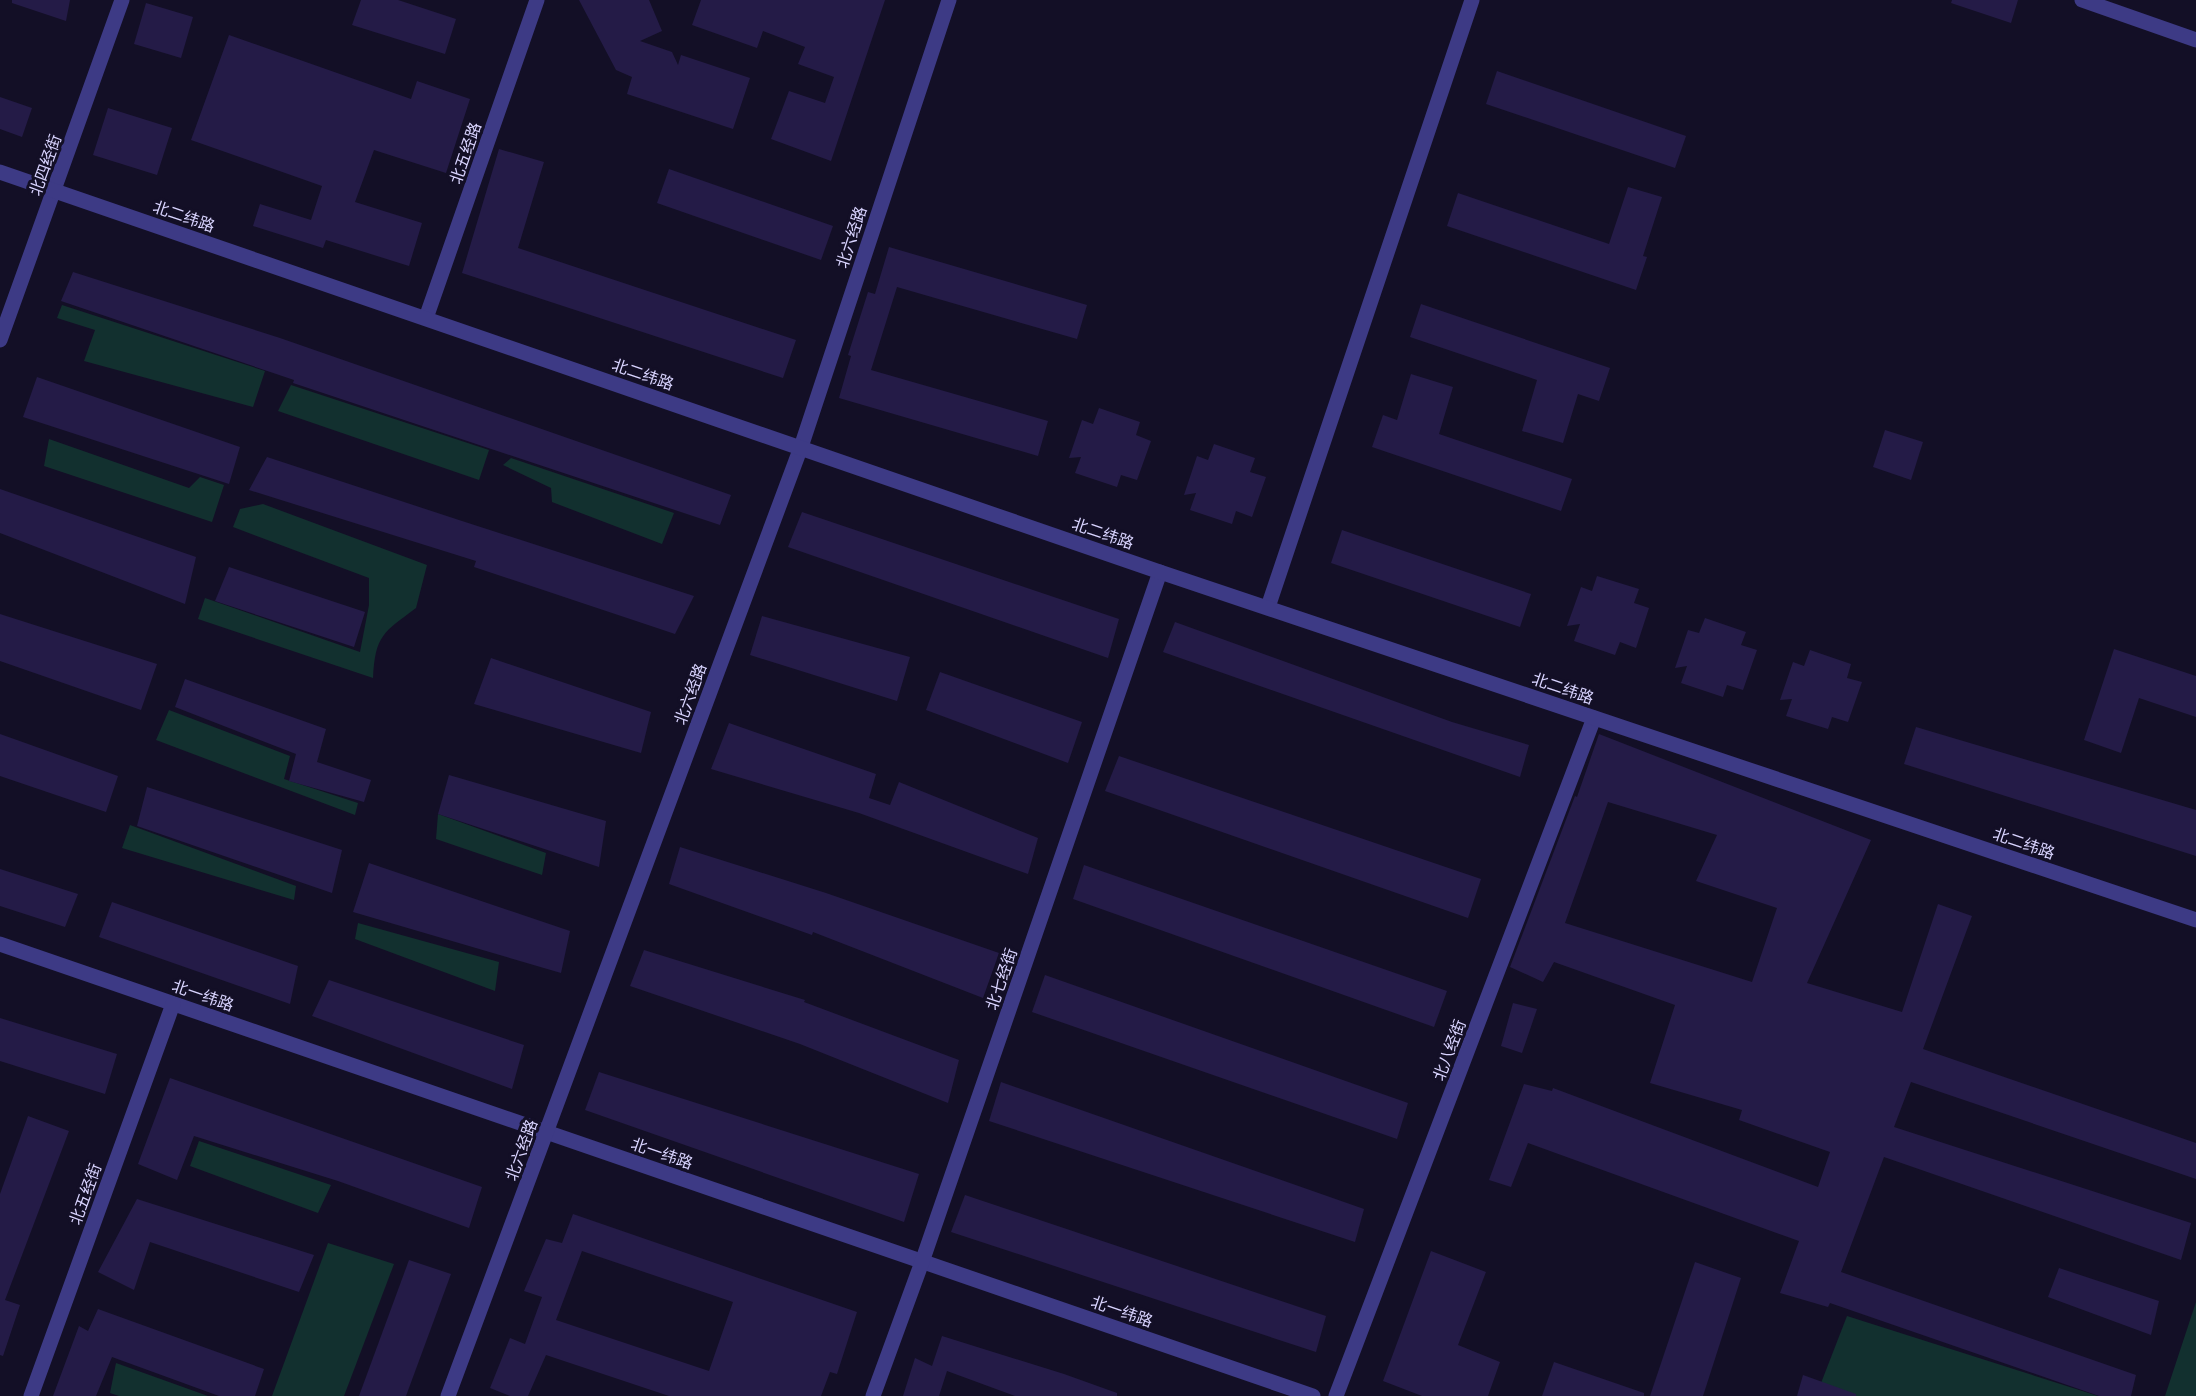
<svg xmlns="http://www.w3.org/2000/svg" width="2196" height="1396" font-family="Manrope,'Noto Sans SC',sans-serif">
<rect width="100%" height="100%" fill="#130f26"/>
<!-- green -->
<g fill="#12302f">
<path d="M62,305L265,371L253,407L84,361L95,330L57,318Z"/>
<path d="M291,385L489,450L479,480L278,411Z"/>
<path d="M49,439L189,488L200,477L224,485L212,522L44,466Z"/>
<path d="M511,458L674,513L662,544L552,502L551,488L503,465Z"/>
<path d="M263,504L427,565L416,608C384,632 375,635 373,678L198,619L205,598L360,652L369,605V578L233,527L240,509Z"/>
<path d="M169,710L290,756L284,779L358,803L355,815L156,740Z"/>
<path d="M438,814L546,853L542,875L436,839Z"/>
<path d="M130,825L296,886L294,900L122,848Z"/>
<path d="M358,923L499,962L495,991L355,939Z"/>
<path d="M199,1141L331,1185L318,1213L190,1166Z"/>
<path d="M328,1243L394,1264L344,1396H272Z"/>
<path d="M2196,1302V1396H2165Z"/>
<path d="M1847,1316L2098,1396H1816Z"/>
<path d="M116,1363L208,1396H119L110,1393Z"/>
</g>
<!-- building -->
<g fill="#241b47" fill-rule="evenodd">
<path d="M12,0H70L66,21L12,3Z"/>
<path d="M361,0H398L456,19L445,54L352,25Z"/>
<path d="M579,0H649L662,31L640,41L672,52L678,65L681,55L750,78L733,129L627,94L632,77L616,70Z"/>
<path d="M701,0H885L831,161L771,139L789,91L825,103L834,77L798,64L805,47L763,31L757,48L692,25Z"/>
<path d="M1952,0H2018L2011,23L1951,3Z"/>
<path d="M146,3L193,17L181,58L134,44Z"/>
<path d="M229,35L411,99L417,81L470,99L446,173L374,150L355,202L422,223L409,266L326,240L323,248L253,226L260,204L311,220L322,186L191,140Z"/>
<path d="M1497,71L1686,136L1675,168L1486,104Z"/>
<path d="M0,97L32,108L22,137L0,129Z"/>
<path d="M108,108L172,128L157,175L93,155Z"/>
<path d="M499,149L544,162L518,248L796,340L783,378L462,273Z"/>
<path d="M669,169L833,226L821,260L657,203Z"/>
<path d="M1628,187L1662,197L1643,256L1647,257L1636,290L1447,226L1458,193L1609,244Z"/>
<path d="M889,247L1087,305L1077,339L897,287L871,370L1048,421L1038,456L839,398L851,356L848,355L868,292L875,294Z"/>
<path d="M73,272L280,338L731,495L720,525L293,383L294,380L61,301Z"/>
<path d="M1421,304L1610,368L1599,401L1578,394L1563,443L1522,431L1537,380L1410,337Z"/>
<path d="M1411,374L1453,387L1439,434L1572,479L1561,511L1372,447L1383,415L1397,420Z"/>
<path d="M37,377L240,447L229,484L23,417Z"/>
<path d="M1099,408L1140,422L1136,435L1151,441L1137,480L1121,475L1117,487L1075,473L1081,457L1069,458L1082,420L1093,424Z"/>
<path d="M1885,430L1923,442L1911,480L1873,467Z"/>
<path d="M1214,444L1255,458L1250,472L1266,477L1252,517L1236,511L1232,524L1190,510L1196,493L1184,495L1197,456L1208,460Z"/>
<path d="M267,457L462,521L694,596L675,634L474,567L476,561L249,490Z"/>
<path d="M0,489L196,557L185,604L0,533Z"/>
<path d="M802,512L1119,619L1108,658L788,547Z"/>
<path d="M1342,530L1531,594L1520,627L1331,563Z"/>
<path d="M229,567L365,612L354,647L215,601Z"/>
<path d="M1597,576L1639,589L1634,603L1649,608L1636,648L1620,642L1615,655L1574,641L1580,624L1567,626L1581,587L1592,591Z"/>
<path d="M0,614L157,664L141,710L0,661Z"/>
<path d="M762,616L910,657L897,701L750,655Z"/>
<path d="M1705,618L1746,632L1741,645L1757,650L1743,690L1727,685L1723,697L1681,683L1687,666L1675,668L1688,630L1699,633Z"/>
<path d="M1175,622L1452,722L1529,745L1520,777L1163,652Z"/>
<path d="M2114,649L2196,676V717L2139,698L2121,753L2084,740Z"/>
<path d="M1810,650L1851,664L1847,678L1862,682L1848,722L1832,717L1828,729L1786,716L1792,699L1780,700L1793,662L1804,666Z"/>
<path d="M491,658L651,712L641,753L474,704Z"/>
<path d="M940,672L1082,722L1068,763L926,710Z"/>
<path d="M185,679L326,729L317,762L371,780L364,802L289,781L296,754L175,707Z"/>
<path d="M729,723L876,774L869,798L890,805L899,782L1038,838L1028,874L859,813L711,769Z"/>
<path d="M1916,727L2196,810V856L1904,764Z"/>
<path d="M0,734L118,776L106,812L0,776Z"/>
<path d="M1599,734L1871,840L1807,983L1902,1012L1938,904L1972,916L1923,1049L2196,1143V1179L1911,1082L1894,1127L2191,1223L2181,1260L1884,1157L1841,1272L2136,1375L2131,1396H2099L1830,1303L1828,1307L1780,1293L1799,1241L1528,1143L1511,1187L1489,1180L1524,1084L1552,1091L1553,1088L1818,1187L1830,1152L1739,1120L1742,1110L1650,1083L1675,1005L1554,962L1543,982L1510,967L1575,796L1577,797ZM1608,802L1717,835L1696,881L1777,908L1752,982L1565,923Z"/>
<path d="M1119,756L1481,879L1468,918L1105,791Z"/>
<path d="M449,775L606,821L599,867L438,814Z"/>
<path d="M147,787L342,850L332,893L137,826Z"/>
<path d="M680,847L826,893L999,953L983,998L813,932L812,935L669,884Z"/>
<path d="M369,863L570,931L561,973L353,912Z"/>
<path d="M1084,865L1447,991L1434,1027L1073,899Z"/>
<path d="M0,869L78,894L65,927L0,906Z"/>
<path d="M112,902L298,966L290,1004L99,937Z"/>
<path d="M644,950L805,1000L804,1002L959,1060L948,1103L800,1044L630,986Z"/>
<path d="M1045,975L1408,1103L1397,1139L1032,1012Z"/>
<path d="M329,980L524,1045L512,1089L312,1016Z"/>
<path d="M1513,1003L1537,1009L1522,1053L1501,1046Z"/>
<path d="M0,1018L117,1054L105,1094L0,1061Z"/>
<path d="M599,1072L919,1174L904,1222L585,1110Z"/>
<path d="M170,1078L482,1187L469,1228L338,1181L194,1136L177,1180L138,1164Z"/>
<path d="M1001,1082L1364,1209L1355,1242L989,1121Z"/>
<path d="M28,1116L69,1131L5,1300L20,1305L3,1356L0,1355V1194Z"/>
<path d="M965,1195L1326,1316L1316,1352L951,1232Z"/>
<path d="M137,1199L314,1255L299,1292L150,1242L134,1290L98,1272Z"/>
<path d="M573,1214L857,1312L837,1374L830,1372L821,1396H669L546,1355L528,1396H510L490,1388L510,1338L525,1344L542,1297L524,1291L546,1239L562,1243ZM582,1251L733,1302L709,1371L556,1320Z"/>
<path d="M1431,1251L1486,1272L1458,1345L1500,1362L1488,1396H1422L1383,1381Z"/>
<path d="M409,1260L451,1274L406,1396H359Z"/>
<path d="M1695,1262L1741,1278L1703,1396H1650Z"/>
<path d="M2059,1268L2159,1301L2151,1335L2048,1297Z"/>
<path d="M98,1309L264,1369L255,1396H219L112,1357L96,1396H53L79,1326L88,1331Z"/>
<path d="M942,1336L1064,1374L1117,1393V1396H1015L947,1371L939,1396H903L915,1358L932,1366Z"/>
<path d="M1554,1362L1644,1393V1396H1542Z"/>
<path d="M1803,1375L1856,1394V1396H1797Z"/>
</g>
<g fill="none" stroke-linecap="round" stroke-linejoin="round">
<!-- minor -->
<g stroke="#3d3a85" stroke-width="15">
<path d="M2082,0L2196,40"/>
<path d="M426,318L537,0"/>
<path d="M0,340L122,0"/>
<path d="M1268,607L1472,0"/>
<path d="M0,944L1313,1396"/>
<path d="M31,1396L173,1004"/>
<path d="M448,1396L801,447L949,0"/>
<path d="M873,1396L922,1262L1160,572"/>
<path d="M1336,1396L1594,718"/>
</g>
<!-- tertiary -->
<path stroke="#3d3a85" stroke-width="15" d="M0,172L1160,572L2196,920"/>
</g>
<g text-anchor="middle" stroke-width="6" stroke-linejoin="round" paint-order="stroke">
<!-- street labels -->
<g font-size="16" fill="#d9d4ff" stroke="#130f26">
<text transform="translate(465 153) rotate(-71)" y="6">北五经路</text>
<text transform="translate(45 165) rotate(-70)" y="6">北四经街</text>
<text transform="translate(184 216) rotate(19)" y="6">北二纬路</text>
<text transform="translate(851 237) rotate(-72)" y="6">北六经路</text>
<text transform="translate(643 374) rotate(19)" y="6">北二纬路</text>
<text transform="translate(1103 533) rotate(19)" y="6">北二纬路</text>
<text transform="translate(1563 688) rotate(19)" y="6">北二纬路</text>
<text transform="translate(690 694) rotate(-70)" y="6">北六经路</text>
<text transform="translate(2024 843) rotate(19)" y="6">北二纬路</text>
<text transform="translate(1001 979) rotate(-71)" y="6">北七经街</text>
<text transform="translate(203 995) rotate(19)" y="6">北一纬路</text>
<text transform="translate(1449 1050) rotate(-69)" y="6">北八经街</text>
<text transform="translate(521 1150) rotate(-70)" y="6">北六经路</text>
<text transform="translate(662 1153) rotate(19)" y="6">北一纬路</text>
<text transform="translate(85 1194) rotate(-70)" y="6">北五经街</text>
<text transform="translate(1122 1311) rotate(19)" y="6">北一纬路</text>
</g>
</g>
</svg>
